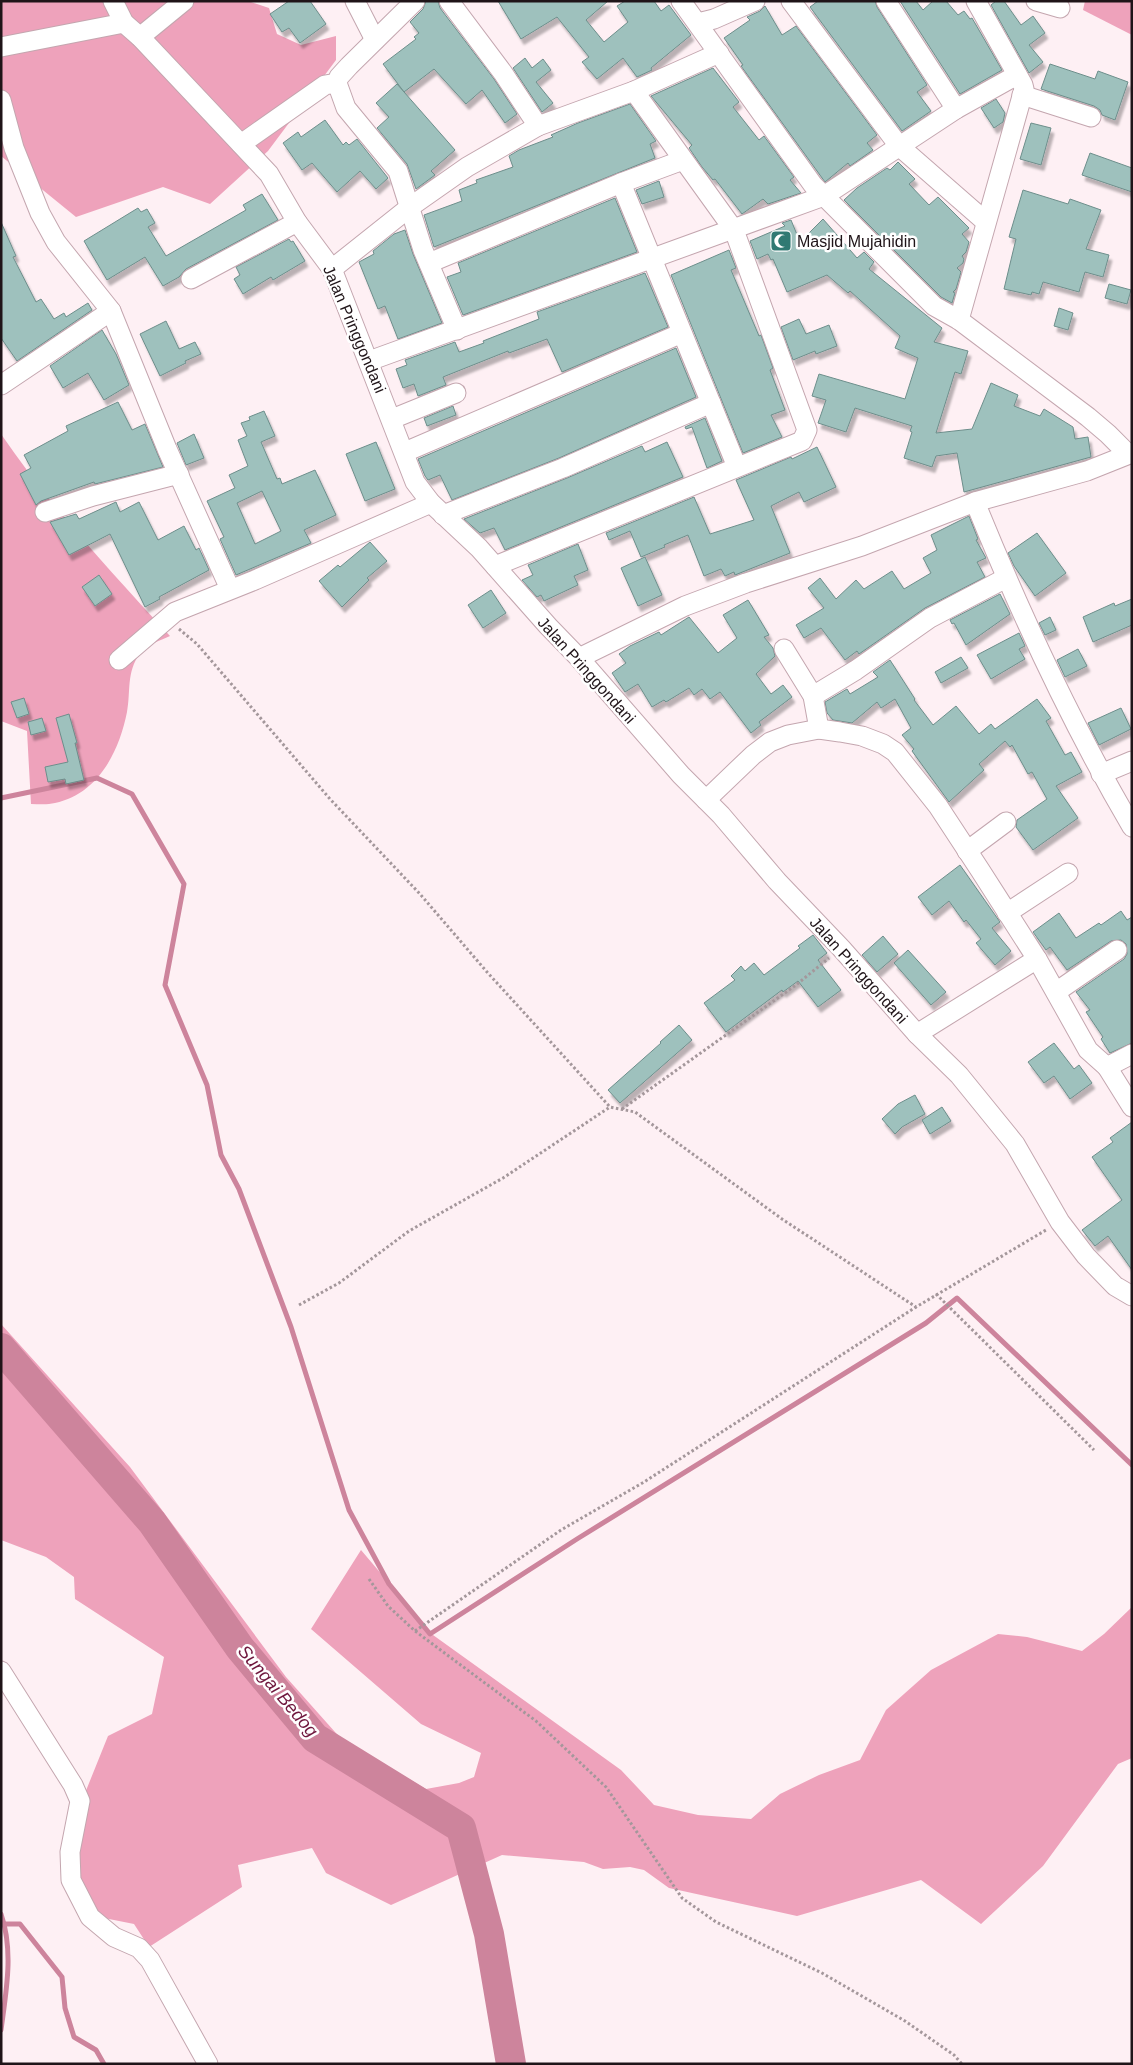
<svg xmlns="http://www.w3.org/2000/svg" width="1133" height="2065" font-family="Arial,sans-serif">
<defs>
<filter id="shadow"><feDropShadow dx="3" dy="5.5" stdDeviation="1" flood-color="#0004"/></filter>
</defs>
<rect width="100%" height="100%" fill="#fef0f4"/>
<!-- forest -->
<g fill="#eea2bb">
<path d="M1,1H248L269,8L277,34L301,45L336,36V60L268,151L210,204L163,187L76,217L1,156Z"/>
<path d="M1085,1H1132V35L1083,10Z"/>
<path d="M1,434C51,507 110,571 170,636C162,640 145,645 140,653C126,673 131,691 127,712C119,752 98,794 55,803C47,805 39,804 31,804L27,731L1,721Z"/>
<path d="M1,1324L130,1467L286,1677L343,1741L426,1789L459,1783L474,1777L481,1753L421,1724L311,1629L361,1550L433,1635L621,1770L654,1805L698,1815L751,1819L780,1794L819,1775L860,1760L886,1710L931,1670L998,1634L1027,1637L1082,1651L1104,1634L1132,1607V1758L1118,1764L1043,1866L981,1924L921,1880L797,1916L669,1888L644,1870L630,1867L603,1869L584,1862L502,1855L391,1905L326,1873L312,1848L238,1865L242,1887L149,1947L134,1924L99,1917L76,1896L79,1808L108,1736L152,1714L164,1657L75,1599L74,1577L46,1557L1,1540Z"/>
</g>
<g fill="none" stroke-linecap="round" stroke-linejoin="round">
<!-- stream -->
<g stroke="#cd849c" stroke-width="5">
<path d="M1,798L97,778L132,794L184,884L165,985L207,1085L221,1155L239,1189L291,1327L349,1510L389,1584L430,1634L577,1539L926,1323L957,1298L1132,1465"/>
<path d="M1,1914C14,1951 6,1992 1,2030"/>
<path d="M5,1924H20L62,1977L65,2008L74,2037L96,2050L104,2064"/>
</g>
<!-- river -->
<path stroke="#cd849c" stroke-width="30" d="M1,1348L152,1522L240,1648L315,1738L461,1828L489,1934L511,2064"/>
</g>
<!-- building -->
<g fill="#9ec1bd" stroke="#6d8e8b" fill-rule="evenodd" filter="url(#shadow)">
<path d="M289,1H310L326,24L300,43L289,28L282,32L270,14Z"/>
<path d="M426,1H438L440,8L494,79L517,114L505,123L482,90L466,104L434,69L404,92L383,64L416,39L414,37L419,33L410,22L423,9Z"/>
<path d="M498,1H608L586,20L604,42L628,22L617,6L625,1H654L661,11L669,5L691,35L651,68L652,70L637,77L623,58L597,79L582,62L589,57L557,17L521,39Z"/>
<path d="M818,1H875L877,7L927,85L917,92L931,111L902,131L810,7Z"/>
<path d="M900,1H916L923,10L933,1H946L958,15L964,11L970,19L972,18L1002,70L960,94Z"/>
<path d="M996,1H1004L1021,25L1033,16L1045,33L1029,45L1043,62L1029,73L991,5Z"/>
<path d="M765,6L782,35L796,26L877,135L867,143L873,150L850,166L848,163L825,182L741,66L743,65L724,38L750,20L747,17L760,11Z"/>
<path d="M525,58L532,68L543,59L551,70L536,82L553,103L542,112L513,68Z"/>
<path d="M1050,64L1095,79L1098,71L1128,82L1115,120L1102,115L1100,110L1094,106L1041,89Z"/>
<path d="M713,68L739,102L733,107L759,140L764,136L794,177L790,180L801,193L768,204L763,199L742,214L715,179L713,180L702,167L689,148L692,145L651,96Z"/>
<path d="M397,84L455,150L431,171L435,175L416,189L407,164L377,128L389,117L376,103Z"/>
<path d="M996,99L1005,113L1003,122L994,128L981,108Z"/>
<path d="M630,104L656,141L650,144L655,158L434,247L424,215L462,201L459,190L477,183L476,180L513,167L509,156L519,150L553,137L551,135L578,123Z"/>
<path d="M325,120L343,145L346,142L349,145L357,139L388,178L376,189L360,171L337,192L312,163L302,170L283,143L298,132L301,137Z"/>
<path d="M1031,123L1051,128L1041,165L1020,159Z"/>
<path d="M1090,153L1132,168V192L1082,175Z"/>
<path d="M898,162L915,179L909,184L929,205L938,197L969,228L962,234L969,242L966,252L962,256L964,259L963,263L957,268L961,272L956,289L953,292L955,293L952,303L941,297L844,200L857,188L887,168L890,170Z"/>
<path d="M659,181L664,197L642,204L636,190Z"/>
<path d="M1023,190L1068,204L1070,199L1101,210L1086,249L1109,255L1103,277L1085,272L1079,292L1043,282L1039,294L1032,292L1031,295L1004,289L1016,239L1009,237Z"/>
<path d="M262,194L278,220L186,269L179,277L163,286L145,257L107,280L84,241L138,208L141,212L147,209L155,223L148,227L166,256L246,210L243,205Z"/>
<path d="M615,198L637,252L463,315L447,277L461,272L458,263Z"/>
<path d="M823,219L857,258L864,252L874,262L869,269L942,328L934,342L968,351L961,374L955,372L936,433L972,429L991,383L1018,395L1014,406L1040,416L1044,409L1073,427L1075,439L1088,437L1091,457L964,492L957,453L936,456L932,467L904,458L912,432L910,431L912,426L855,408L846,432L818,423L826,400L812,396L819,374L905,399L918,358L895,348L900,336L850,291L848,293L827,275L787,292L773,259L771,260L768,254L757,259L750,241L785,226L782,223L791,220L800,242Z"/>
<path d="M1,222L16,256L13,257L36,302L41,299L54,319L64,313L66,317L88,303L92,310L17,361L1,338Z"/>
<path d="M405,230L413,254L442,323L398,339L385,306L378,309L359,262L374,254L373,251L394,234Z"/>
<path d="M289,239L291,242L293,241L305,261L273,280L271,277L243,294L234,279L240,275L236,267Z"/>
<path d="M729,250L736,268L731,270L759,336L761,335L773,368L770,370L785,410L771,415L782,437L743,453L671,275Z"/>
<path d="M645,273L668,327L562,372L547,339L509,353L508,351L443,377L446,385L418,396L414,384L403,388L396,369L407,365L405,360L455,342L459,352L484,343L483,341L539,319L537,312Z"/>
<path d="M1109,284L1131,290L1127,304L1105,298Z"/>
<path d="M1059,308L1073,313L1068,330L1054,326Z"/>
<path d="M799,319L806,334L829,325L837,346L816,354L815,351L793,360L781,327Z"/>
<path d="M166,321L179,349L195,342L201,354L185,361L186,363L160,376L140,334Z"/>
<path d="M102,330L116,354L129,385L104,400L88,373L63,388L50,366Z"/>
<path d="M676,348L696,397L559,458L452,500L440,475L428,480L425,476L418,459Z"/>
<path d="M118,402L132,430L145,424L163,467L95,484L94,482L41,501L36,505L20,474L31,468L24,455L68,431L66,426Z"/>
<path d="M453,406L456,415L427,426L424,418Z"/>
<path d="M264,411L275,436L261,442L277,479L280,478L282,484L315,470L336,515L304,530L311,543L236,575L220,539L224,537L207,501L235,488L229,475L248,466L238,440L247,436L241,423L250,420L249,417ZM262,491L281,531L255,544L237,503Z"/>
<path d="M705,418L722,461L707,468L692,427L686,429L685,427Z"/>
<path d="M194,434L204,458L186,465L177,443Z"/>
<path d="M376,442L395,489L365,501L346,454Z"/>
<path d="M667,442L683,477L505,550L494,528L480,533L464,519L567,478L642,446L645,452Z"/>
<path d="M817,447L836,487L804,502L799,492L771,506L790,553L735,575L734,572L725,576L721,569L704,576L688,535L664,545L665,547L641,557L630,531L609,540L606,533L694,497L710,534L754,520L736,480L791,457L792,459Z"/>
<path d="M116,502L120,512L139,502L158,540L184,526L196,550L199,548L209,570L159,597L160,599L145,607L110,534L69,555L50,522L76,514L79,519Z"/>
<path d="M969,516L978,539L976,540L986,558L977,562L985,577L925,608L859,654L857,651L845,660L821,628L804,638L796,625L824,608L808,588L820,578L836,599L856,580L864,589L892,571L904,589L931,573L923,558L937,550L931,535Z"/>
<path d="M1037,533L1066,573L1035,596L1014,566L1008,553Z"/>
<path d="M370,542L387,561L367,578L369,580L342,607L319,581L338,565L340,567Z"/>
<path d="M578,544L588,570L574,576L578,585L544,601L541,595L537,597L522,580L533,575L528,565Z"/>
<path d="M645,557L662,595L638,606L621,568Z"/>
<path d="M99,575L112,594L95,606L82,587Z"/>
<path d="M491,590L506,613L483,628L468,605Z"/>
<path d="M1000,594L1010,614L966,645L954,623L952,624L950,620Z"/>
<path d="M1132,599V625L1093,642L1083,617L1114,603L1115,606Z"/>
<path d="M748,600L769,635L764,637L773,648L775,656L756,674L771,694L783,685L792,697L759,722L761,725L751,733L720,692L710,699L702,689L694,695L689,688L666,702L664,700L652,707L638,684L625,692L612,673L626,663L619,654L630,646L659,632L661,635L689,617L718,653L737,638L723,615Z"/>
<path d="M1050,617L1056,630L1045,635L1039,623Z"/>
<path d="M1019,633L1025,646L1019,649L1025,659L991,679L977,655Z"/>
<path d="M1078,649L1087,666L1065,677L1057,660Z"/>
<path d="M961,657L968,668L941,683L935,672Z"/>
<path d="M890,660L915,699L914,700L933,725L956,706L979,734L991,724L995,729L1037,699L1051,718L1046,721L1065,755L1071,752L1082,772L1056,786L1078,818L1033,850L1016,827L1017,820L1047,799L1032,772L1028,774L1012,745L1010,747L1005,741L979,764L984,770L949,802L912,751L914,749L902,735L911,728L895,699L881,708L877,702L852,723L833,720L827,713L825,702L847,689L850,694L878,677L873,672Z"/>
<path d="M24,698L29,714L17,718L11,702Z"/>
<path d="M1121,708L1131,729L1099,745L1088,723Z"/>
<path d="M69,714L77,743H75L84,780L66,784L65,779L48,782L45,767L68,762L56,718Z"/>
<path d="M42,718L46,731L31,735L28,722Z"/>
<path d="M960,865L1000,922L992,928L1011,951L995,965L976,943L981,939L966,920L964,922L949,901L932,915L918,897Z"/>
<path d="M1121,911L1127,920L1132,917V1043L1110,1053L1101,1039L1103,1037L1086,1012L1090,1010L1076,992L1124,959L1127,954L1126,944L1121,940L1111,941L1067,970L1050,947L1046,950L1033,932L1059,913L1076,938L1099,923L1101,925Z"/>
<path d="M813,935L827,953L818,960L841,990L818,1007L798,981L783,992L782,990L726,1032L704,1003L735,980L731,976L741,966L745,971L754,963L764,975L800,948L798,946Z"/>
<path d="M883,936L898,954L877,972L862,955Z"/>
<path d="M908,950L946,992L931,1005L894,963Z"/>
<path d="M679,1025L692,1040L620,1103L608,1090L661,1043L660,1042Z"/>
<path d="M1054,1043L1074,1069L1079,1065L1092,1083L1070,1099L1054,1076L1044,1083L1028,1062Z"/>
<path d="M915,1095L925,1114L902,1127L895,1134L882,1119L898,1104Z"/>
<path d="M942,1107L951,1121L930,1134L922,1120Z"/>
<path d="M1132,1122V1270L1108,1236L1095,1246L1082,1230L1122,1200L1092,1157L1113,1142L1110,1138Z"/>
</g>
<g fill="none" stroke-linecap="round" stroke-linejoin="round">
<!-- minor casing -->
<g stroke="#c4a6af" stroke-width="21">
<g id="minor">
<path d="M113,1L124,23L140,37L269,174L297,222L332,269L415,482L431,503L479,548L548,626L579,658L681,775L721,815L777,881L841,948L917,1034L959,1075L1015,1144L1060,1222L1086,1256L1115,1286L1132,1296"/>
<path d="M355,1L375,40"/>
<path d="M415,1L349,66L339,77L337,83L346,108L398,171L423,250L457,330"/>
<path d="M449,1L503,73L538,126"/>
<path d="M681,1L813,185L934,306L959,320L1088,417L1108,434L1128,454"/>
<path d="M791,1L899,146L986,222"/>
<path d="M886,1L956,109"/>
<path d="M1036,1L1060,8"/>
<path d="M698,23L714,19L755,1"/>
<path d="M140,37L184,1"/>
<path d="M1,47L124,23"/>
<path d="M1022,95L1091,117"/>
<path d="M1,100L14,148L40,213L56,242L111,311L167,449L230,589"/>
<path d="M241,144L325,85L337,83"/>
<path d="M621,183L737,467"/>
<path d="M429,263L621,183L683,160"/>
<path d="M332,269L410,207L467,167L538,126L634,91L719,53"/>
<path d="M191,279L297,222"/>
<path d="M959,320L1024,89L1023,85L976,1"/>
<path d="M369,361L824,196L956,109L1017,75"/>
<path d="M1,385L111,311"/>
<path d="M392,419L456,393"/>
<path d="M405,452L682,333"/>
<path d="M975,502C1020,613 1071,723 1132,827"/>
<path d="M45,512L93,496L179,474"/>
<path d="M443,515L563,468L711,403"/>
<path d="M495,566L802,441L807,430L734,230L634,91"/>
<path d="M784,649L813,696L819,729"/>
<path d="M579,658L685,606L746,583L862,546L975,502L1087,471L1132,453"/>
<path d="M119,660L175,612L255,580L431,503"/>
<path d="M813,696L856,670L930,618L1006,578"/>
<path d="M1101,774L1132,761"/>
<path d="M706,800L753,755L770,742L788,735L819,729L840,732L862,736L883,744L895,752L938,806L980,870L1037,959L1088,1050L1107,1067L1132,1054"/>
<path d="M967,851L1006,822"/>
<path d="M1007,913L1068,873"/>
<path d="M1056,992L1117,950"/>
<path d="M917,1034L1037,959"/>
<path d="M1107,1067L1132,1107"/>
<path d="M1,1671L73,1785L80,1801L70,1852L71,1880L90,1917L114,1937L139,1948L150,1960L208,2064"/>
</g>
</g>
<!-- path -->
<g stroke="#a4979b" stroke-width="3" stroke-dasharray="2.5 2.5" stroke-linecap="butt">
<path d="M179,629L197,644L330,799L420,894L487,972L610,1107L635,1112L782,1219L916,1307L1046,1230"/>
<path d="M622,1109L796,985L829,958"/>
<path d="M936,1294L1094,1450"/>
<path d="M299,1305L339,1283L409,1231L503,1178L610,1107"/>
<path d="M369,1579L388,1606L415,1631L536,1721L606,1787L682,1898L716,1922L822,1973L905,2021L954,2055L962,2064"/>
<path d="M415,1631L561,1530L644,1482L916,1307"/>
</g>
<!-- minor -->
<use href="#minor" stroke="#fff" stroke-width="19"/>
</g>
<!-- icons -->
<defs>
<g id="mosque-square" transform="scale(1.125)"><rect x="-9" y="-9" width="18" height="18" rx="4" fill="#307973" stroke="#fff"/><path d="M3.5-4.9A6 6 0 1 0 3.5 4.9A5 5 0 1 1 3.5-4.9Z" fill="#fff"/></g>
</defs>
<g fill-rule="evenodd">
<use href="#mosque-square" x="781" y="241"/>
</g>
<g text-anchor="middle" stroke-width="5" stroke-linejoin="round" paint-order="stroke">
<!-- poi labels -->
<g font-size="16" fill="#1f1418" stroke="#fff" text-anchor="start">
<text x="797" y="247">Masjid Mujahidin</text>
</g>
<!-- street labels -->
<g font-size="16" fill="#1f1418" stroke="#fff">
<text transform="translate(355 329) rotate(67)" y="6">Jalan Pringgondani</text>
<text transform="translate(587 670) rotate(48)" y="6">Jalan Pringgondani</text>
<text transform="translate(859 970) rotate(48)" y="6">Jalan Pringgondani</text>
</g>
<!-- water labels -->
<g font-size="18" font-style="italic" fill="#6f183e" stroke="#fff">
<text transform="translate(278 1691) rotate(50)" y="6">Sungai Bedog</text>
</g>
</g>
<!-- border -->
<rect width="1133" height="2065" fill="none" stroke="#1f1418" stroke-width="5"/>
</svg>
